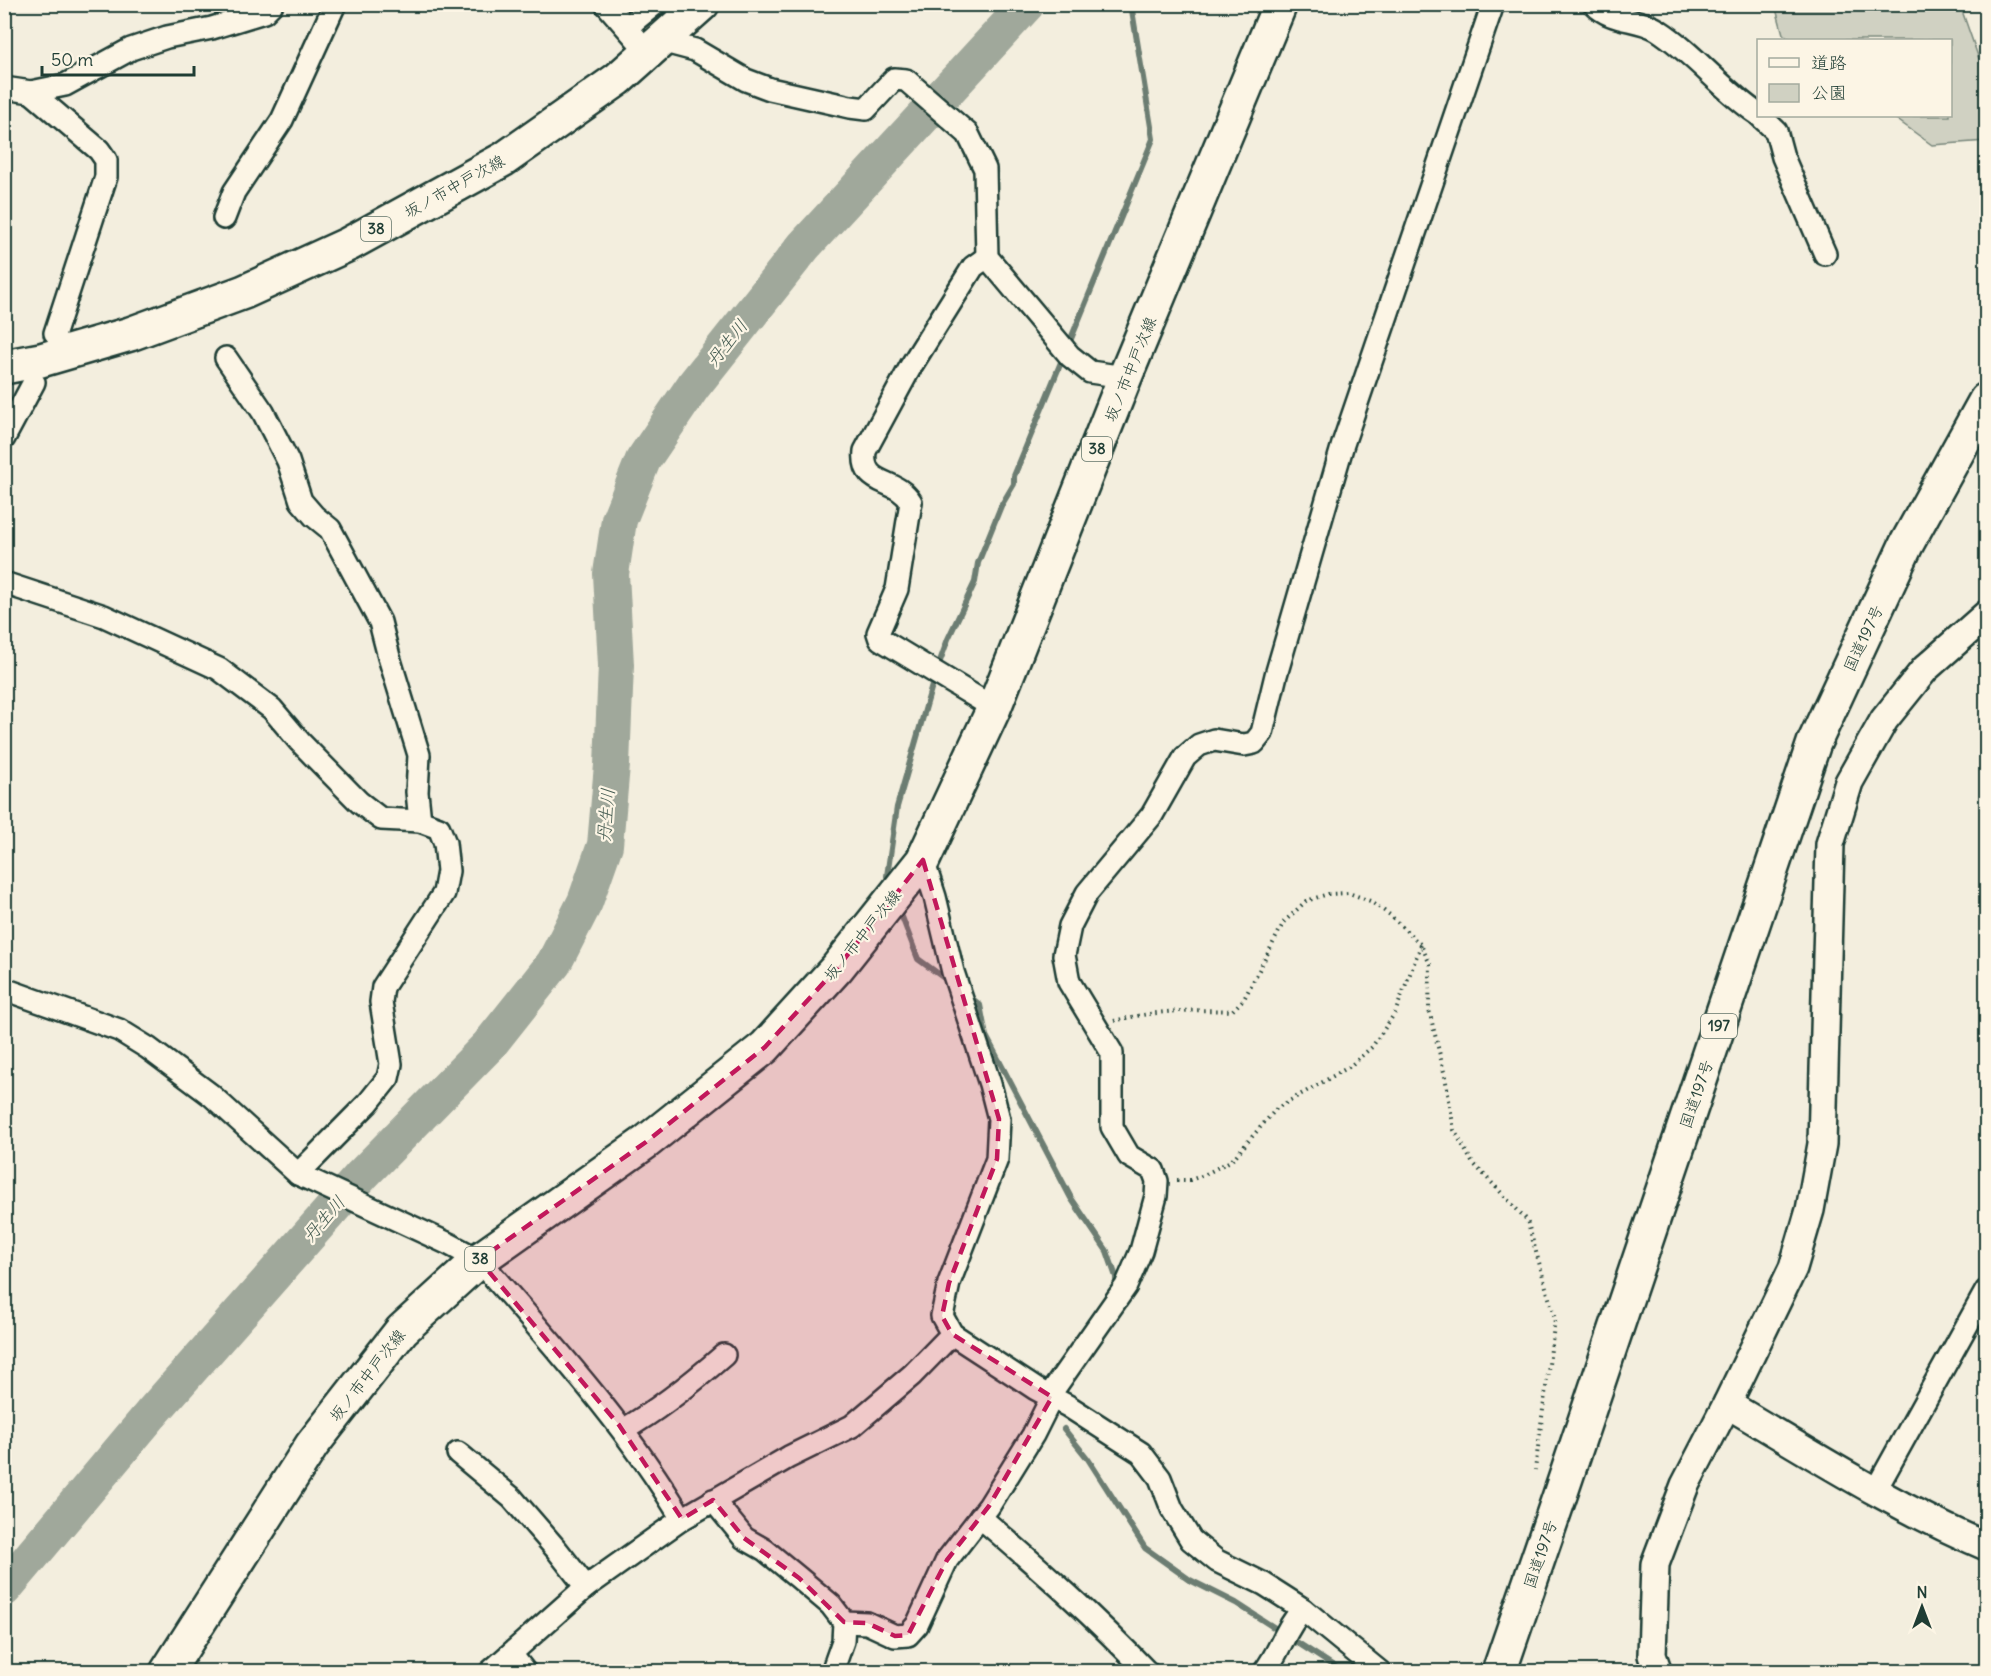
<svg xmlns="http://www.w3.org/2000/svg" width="1991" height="1676" font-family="Delius,'Klee One',sans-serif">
<rect width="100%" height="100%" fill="#f3eede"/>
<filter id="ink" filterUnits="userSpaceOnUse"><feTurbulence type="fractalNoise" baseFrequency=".0167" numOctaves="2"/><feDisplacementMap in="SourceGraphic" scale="12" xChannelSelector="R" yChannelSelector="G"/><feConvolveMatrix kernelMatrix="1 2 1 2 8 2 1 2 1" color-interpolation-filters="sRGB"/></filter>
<g filter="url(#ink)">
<!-- green -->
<path fill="#d0d1c2" stroke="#78877b" stroke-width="1.5" d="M1775,5H1960L1986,79V141L1932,145L1892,116H1950V40H1792L1783,34Z"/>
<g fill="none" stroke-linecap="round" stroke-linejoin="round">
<!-- stream -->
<g stroke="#6c7d72" stroke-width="6">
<path d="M1068,346L1153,139L1131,4"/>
<path d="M890,885L887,876L897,807L935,675L948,639L975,582L978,563L1001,506L1014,484V476L1064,355"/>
<path d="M899,909L918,959L951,983"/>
<path d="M969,996L980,1005L986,1036L1071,1198L1107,1251L1116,1277V1288"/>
<path d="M1064,1429L1088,1459L1145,1548L1190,1580L1236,1603L1343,1672"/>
</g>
<!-- river -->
<path stroke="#a0a89b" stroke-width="36" d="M4,1589L151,1414L362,1175L489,1045L554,963L585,902L605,845L612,765L616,665L611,574L619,520L643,460L694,385L804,246L1027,4"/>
<!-- minor casing -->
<g stroke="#1f3d34" stroke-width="26">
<g id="minor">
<path d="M606,4L648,52"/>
<path d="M1594,4C1613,23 1637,17 1658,30C1695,54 1722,90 1758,114"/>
<path d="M627,27L655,4"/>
<path d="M661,41L695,50L746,80L770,89L850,107L866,109L894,79L906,80L968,134L985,169L987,257L1070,356L1090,372L1125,377"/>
<path d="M4,88L31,92L65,85L131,49L167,37L212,28L264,12L272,4"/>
<path d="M31,92L99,150L106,160V177L55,333"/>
<path d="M1760,116L1776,131L1783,157L1825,254"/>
<path d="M224,218L234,192L282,120L335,4"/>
<path d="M987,257L973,267L911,366L865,451C861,488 895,476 911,502L897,589L878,633L880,639L994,708"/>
<path d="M226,358L263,412L288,461L301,501L314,516L330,529L380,622L389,657L419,755L417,792L420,821"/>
<path d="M4,438L34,382"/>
<path d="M4,583L104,616L219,669L272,709L300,742L359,802L381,819L420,821L439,828L445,843L448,871L444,893L383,987L381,1002L391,1064L388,1078L368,1103L298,1174"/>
<path d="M923,860L935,897L953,972L990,1084L999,1119L997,1159L949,1283L942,1316L952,1334L1036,1389L1068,1406L1141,1453L1160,1478L1172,1509L1191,1540L1217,1561L1264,1584L1303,1609L1380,1672"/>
<path d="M4,989L119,1030L148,1048L211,1095L298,1174L449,1244L479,1260C551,1343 626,1424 682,1519"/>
<path d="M1049,1396L1126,1286L1141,1251L1156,1196L1157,1181L1153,1170L1129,1156L1112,1127V1053L1069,982L1064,955L1070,926L1087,893L1152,815L1185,757L1199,745L1214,740L1244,745L1254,743L1262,733L1276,675L1343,444L1493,4"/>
<path d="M623,1430C660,1409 692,1383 724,1355"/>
<path d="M458,1453L512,1498L557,1550L586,1587"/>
<path d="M1875,1491L1986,1291"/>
<path d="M713,1500L744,1538L765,1550L799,1578L831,1605L844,1622L843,1641L832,1672"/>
<path d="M980,1517C1038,1567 1095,1617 1147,1672"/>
<path d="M844,1622L867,1623L895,1636L908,1635L917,1625L947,1560L989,1506L1033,1435L1052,1397"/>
<path d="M511,1654L525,1672"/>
<path d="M490,1672L586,1587L682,1519L789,1457L852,1426L912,1375L952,1334"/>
<path d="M1264,1672C1280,1652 1285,1628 1303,1609"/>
</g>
</g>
<!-- tertiary casing -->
<g stroke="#1f3d34" stroke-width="32">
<g id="tertiary">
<path d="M1727,1404C1812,1454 1896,1508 1986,1546"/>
<path d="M1658,1672L1652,1655L1655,1564L1685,1485L1727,1404L1793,1268L1810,1210L1822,1144L1830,844L1849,782L1884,720L1925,669L1986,615"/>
</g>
</g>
<!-- primary casing -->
<g stroke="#1f3d34" stroke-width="38">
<g id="primary">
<path d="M4,367L41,360L130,334L244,292L349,244L504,159L618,79L702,4"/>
<path d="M167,1672L312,1445L402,1330L479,1260L646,1142L765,1047L837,968L923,860L994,708L1125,377L1280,4"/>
</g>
</g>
<!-- trunk casing -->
<g stroke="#1f3d34" stroke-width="38">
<path id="trunk" d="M1499,1672L1559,1498L1814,743L1906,545L1986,400"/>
</g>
<!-- path -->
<g stroke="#1f3d34" stroke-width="4" stroke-dasharray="1.5 4.5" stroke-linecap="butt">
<path d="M1114,1021C1152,1011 1192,1009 1232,1011L1244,999L1284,922L1306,901L1328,894L1349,893L1370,901L1390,915L1421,945L1430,964L1429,1010L1445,1076L1454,1130L1472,1162L1527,1220L1555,1319L1535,1470"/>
<path d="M1177,1180H1190L1204,1175L1232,1160L1277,1108L1349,1067L1372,1047L1395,1013L1421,945"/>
</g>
<!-- minor -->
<use href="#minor" stroke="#fcf5e5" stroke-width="21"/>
<!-- tertiary -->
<use href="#tertiary" stroke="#fcf5e5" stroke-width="27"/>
<!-- primary -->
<use href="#primary" stroke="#fcf5e5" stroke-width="33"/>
<!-- trunk -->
<use href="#trunk" stroke="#fcf5e5" stroke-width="33"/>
</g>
</g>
<!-- marked area -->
<path fill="#c2185b" fill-opacity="0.2" stroke="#c2185b" stroke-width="4.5" stroke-dasharray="12 8" stroke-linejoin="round" d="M923,860L999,1119L997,1159L949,1283L942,1316L952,1334L1052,1397L989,1506L947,1560L908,1635L895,1636L867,1623L844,1622L799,1578L744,1538L713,1500L682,1519L619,1425L479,1260L646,1142L765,1047L837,968Z"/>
<g text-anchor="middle" stroke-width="4.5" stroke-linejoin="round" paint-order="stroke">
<!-- shield labels -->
<g fill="#fcf5e5" stroke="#617469" stroke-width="1.5">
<rect x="361" y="217" width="30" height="24" rx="4.5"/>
<rect x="1082" y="437" width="30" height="24" rx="4.5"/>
<rect x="1701" y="1014" width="36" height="24" rx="4.5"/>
<rect x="465" y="1247" width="30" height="24" rx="4.5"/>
</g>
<g font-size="15" font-weight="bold" fill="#1f3d34">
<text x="376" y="234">38</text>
<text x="1097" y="454">38</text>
<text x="1719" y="1031">197</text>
<text x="480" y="1264">38</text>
</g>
<!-- street labels -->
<g font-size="16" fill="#1f3d34" stroke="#fcf5e5">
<text transform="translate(454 186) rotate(-29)" y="6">坂ノ市中戸次線</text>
<text transform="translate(1130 369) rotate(-68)" y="6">坂ノ市中戸次線</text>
<text transform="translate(1863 638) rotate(-65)" y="6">国道197号</text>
<text transform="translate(862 935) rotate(-51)" y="6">坂ノ市中戸次線</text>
<text transform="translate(1696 1094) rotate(-71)" y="6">国道197号</text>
<text transform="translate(367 1375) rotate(-52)" y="6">坂ノ市中戸次線</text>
<text transform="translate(1540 1554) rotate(-71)" y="6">国道197号</text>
</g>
<!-- water labels -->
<g font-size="18" font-style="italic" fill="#465d53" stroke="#fcf5e5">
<text transform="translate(727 343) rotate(-51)" y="6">丹生川</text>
<text transform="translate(606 815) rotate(-85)" y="6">丹生川</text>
<text transform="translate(324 1219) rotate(-49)" y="6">丹生川</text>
</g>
</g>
<!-- margin -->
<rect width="1991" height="1676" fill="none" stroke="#fcf5e5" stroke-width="24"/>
<rect x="12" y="12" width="1967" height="1652" fill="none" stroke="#1f3d34" stroke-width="2" filter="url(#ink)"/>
<!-- legend -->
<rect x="1757" y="39" width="195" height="78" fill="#fcf5e5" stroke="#a4ab9e" stroke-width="1.5"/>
<rect x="1769" y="58" width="30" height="9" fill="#fcf5e5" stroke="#a4ab9e" stroke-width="1.5"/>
<text x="1811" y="69" font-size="18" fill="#1f3d34">道路</text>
<rect x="1769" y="84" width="30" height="18" fill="#d0d1c2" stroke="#a4ab9e" stroke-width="1.5"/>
<text x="1811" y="99" font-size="18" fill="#1f3d34">公園</text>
<!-- north arrow -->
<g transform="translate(1922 1607)" stroke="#fcf5e5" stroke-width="4.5" paint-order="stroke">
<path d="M0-4.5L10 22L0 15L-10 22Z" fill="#1f3d34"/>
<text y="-9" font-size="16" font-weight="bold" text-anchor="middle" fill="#1f3d34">N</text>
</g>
<!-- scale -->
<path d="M42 66v9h152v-9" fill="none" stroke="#1f3d34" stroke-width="3"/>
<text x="51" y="66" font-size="18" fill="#1f3d34" stroke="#fcf5e5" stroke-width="4.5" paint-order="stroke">50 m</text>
</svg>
